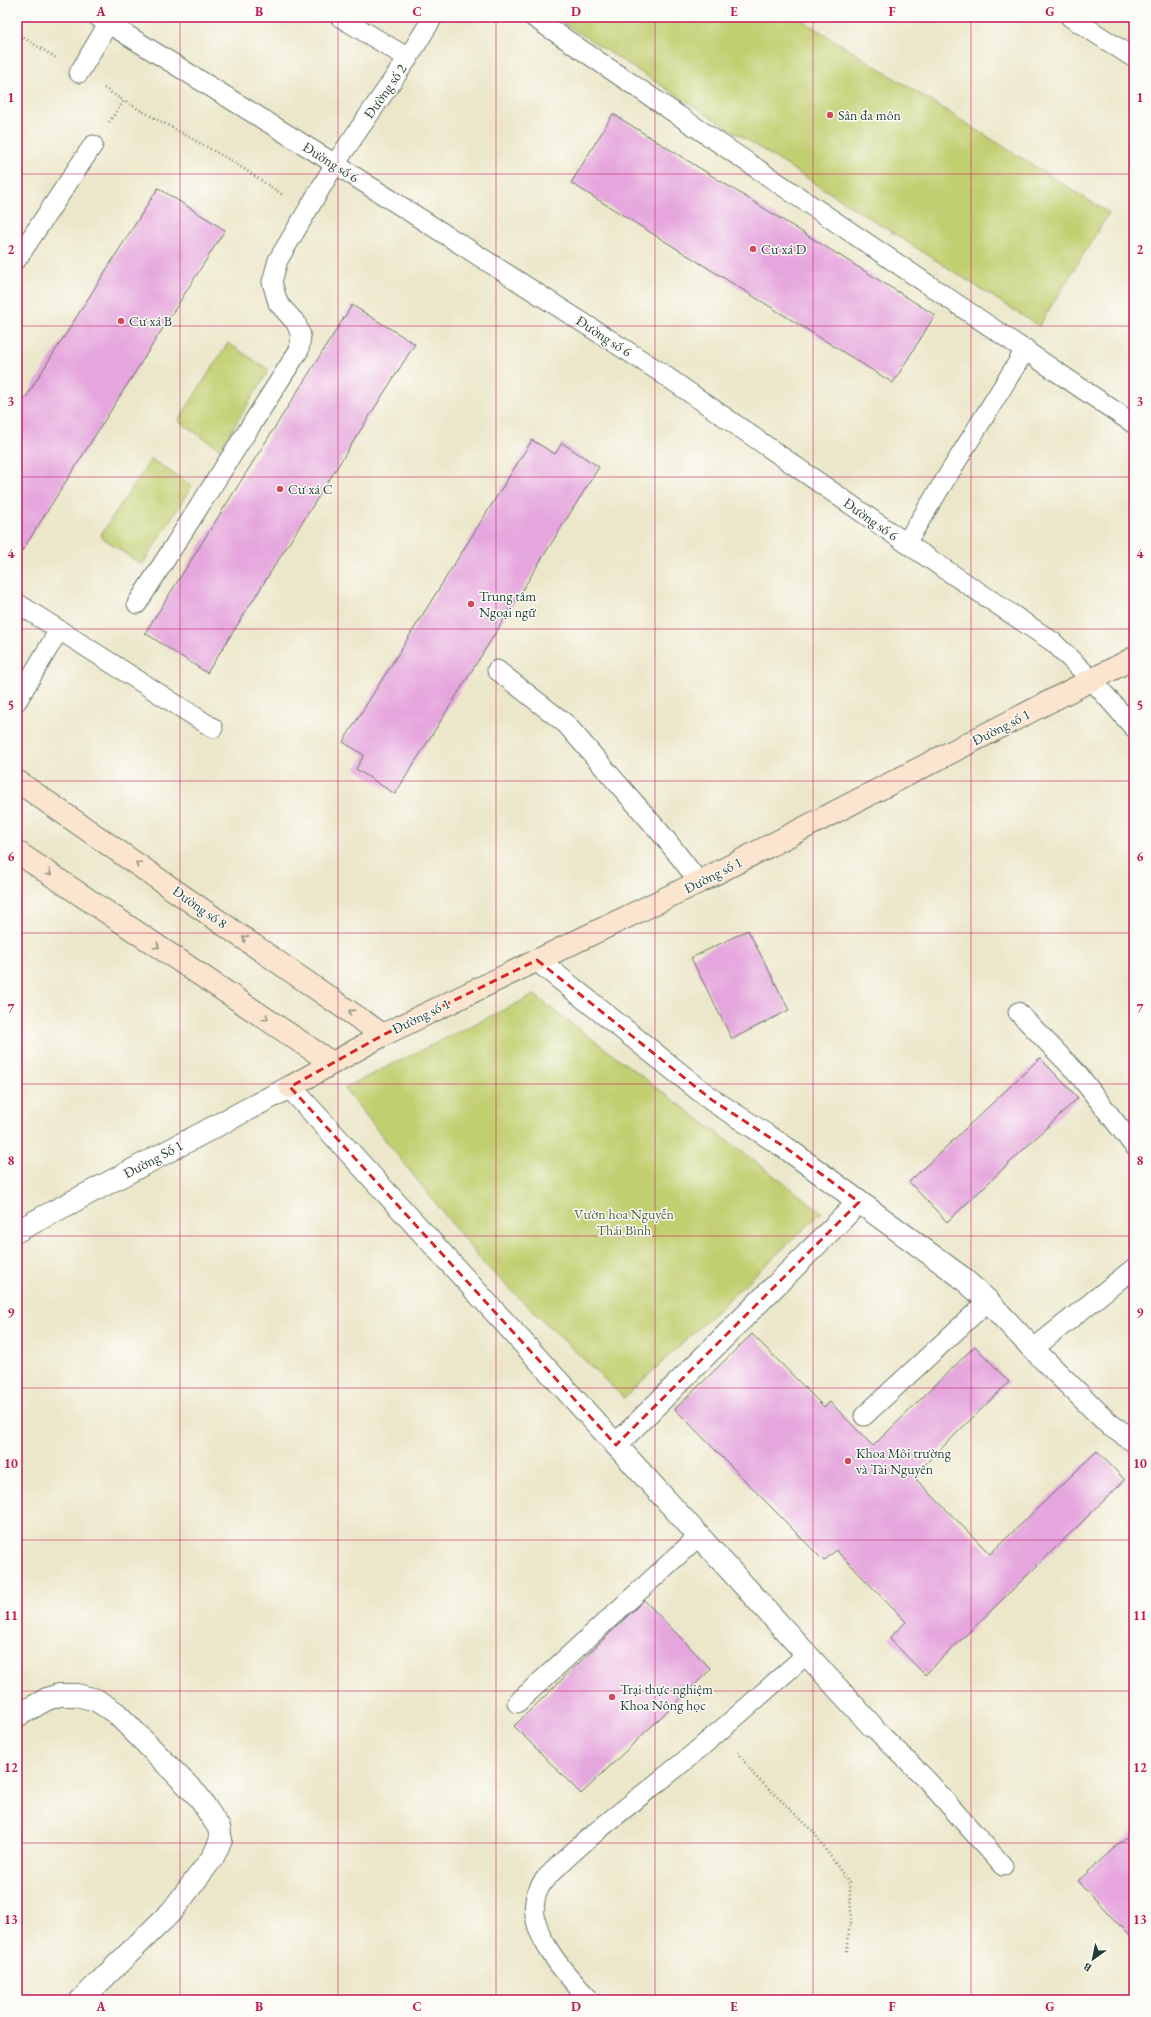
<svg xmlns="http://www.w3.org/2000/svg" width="1151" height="2017" font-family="'EB Garamond',serif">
<rect width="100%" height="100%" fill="#fdfcf7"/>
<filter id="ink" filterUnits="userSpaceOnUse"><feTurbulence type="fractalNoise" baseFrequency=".025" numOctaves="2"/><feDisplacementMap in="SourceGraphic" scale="8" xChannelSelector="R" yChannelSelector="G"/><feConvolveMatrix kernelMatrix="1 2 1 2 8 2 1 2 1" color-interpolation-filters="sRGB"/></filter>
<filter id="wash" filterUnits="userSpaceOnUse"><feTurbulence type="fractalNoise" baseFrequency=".012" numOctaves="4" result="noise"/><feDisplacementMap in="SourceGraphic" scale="16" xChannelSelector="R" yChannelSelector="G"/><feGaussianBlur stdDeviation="0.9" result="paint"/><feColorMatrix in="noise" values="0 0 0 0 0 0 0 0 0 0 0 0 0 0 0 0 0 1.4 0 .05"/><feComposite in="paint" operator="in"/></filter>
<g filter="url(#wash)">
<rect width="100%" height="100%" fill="#ece7ca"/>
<!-- green -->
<g fill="#c2cf71" stroke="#708652">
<path d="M554,17H797L1109,213L1039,326Z"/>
<path d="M228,343L269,370L220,449L178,421Z"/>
<path d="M151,459L192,486L142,565L100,536Z"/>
<path d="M534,995L822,1212L624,1398L484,1264L344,1088Z"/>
</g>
<g id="blocks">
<!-- building -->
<g fill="#e5a6dd">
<path d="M613,114L935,315L893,383L571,183Z"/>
<path d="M158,188L225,230L22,551L17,547V411Z"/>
<path d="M352,305L415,344L207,673L145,633Z"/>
<path d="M532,440L555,454L562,443L599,467L395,794L356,769L364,755L343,742Z"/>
<path d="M748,930L789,1010L732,1039L691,958Z"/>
<path d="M1040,1058L1078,1098L947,1222L909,1182Z"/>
<path d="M752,1334L824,1407L830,1402L873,1446L975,1346L1009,1382L913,1476L990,1554L1097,1451L1125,1480L925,1675L889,1638L906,1622L836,1550L824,1561L675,1409Z"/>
<path d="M644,1600L711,1669L581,1794L514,1726Z"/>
<path d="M1134,1830V1941L1078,1881Z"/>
</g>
</g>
</g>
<g filter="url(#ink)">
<use href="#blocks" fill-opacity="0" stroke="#677868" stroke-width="1"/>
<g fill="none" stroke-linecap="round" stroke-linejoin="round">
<!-- lane casing -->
<g stroke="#677868" stroke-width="21">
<g id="lane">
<path d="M98,17L335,164L657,370L906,543L1053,642L1092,680L1134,728"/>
<path d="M340,17L408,58"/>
<path d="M533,17L1134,424"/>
<path d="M1070,17L1134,58"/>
<path d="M79,73L112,17"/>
<path d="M17,259L93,145"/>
<path d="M906,543L1026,349"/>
<path d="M17,603L213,728"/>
<path d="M137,604L299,350L301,336L296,323L278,303L272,282L278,260L335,164L408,58L433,17"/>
<path d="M497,670L566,724L665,838L699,882"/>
<path d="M17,701L59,630"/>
<path d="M1018,1012L1078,1074L1134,1146"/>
<path d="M1033,1349L1134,1268"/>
<path d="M864,1416L988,1301"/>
<path d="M517,1703L699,1536"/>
<path d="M872,1726L926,1779L1003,1866"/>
<path d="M590,2000C567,1976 529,1935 535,1900C537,1889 544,1879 552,1872C590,1834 635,1801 677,1767C721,1731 764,1692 807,1654"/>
</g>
</g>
<!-- street casing -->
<g stroke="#677868" stroke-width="24">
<g id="street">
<path d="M537,960L712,1100L786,1148L960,1276L988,1301L1033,1349L1110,1425L1134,1441"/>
<path d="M17,1231L290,1087L872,1726"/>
<path d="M616,1445L859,1202"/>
<path d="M17,1716L47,1699L59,1695H77L96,1700L116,1713L198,1796L219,1828L221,1840L213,1857L172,1911L81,2000"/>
</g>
</g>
<!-- secondary casing -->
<g stroke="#677868" stroke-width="24">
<g id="secondary">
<path d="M17,781L383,1035"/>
<path d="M17,852L332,1063"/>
<path d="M290,1087L383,1035L699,882L1134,658"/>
</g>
</g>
<!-- path -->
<g stroke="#677868" stroke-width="2.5" stroke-dasharray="1 3" stroke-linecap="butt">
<path d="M17,46L23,37L56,58"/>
<path d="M104,88L124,101"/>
<path d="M109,122L124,101L232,161L283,195"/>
<path d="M738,1752L754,1775L813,1831L849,1883L851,1912L847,1952"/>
</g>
<!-- lane -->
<use href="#lane" stroke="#fff" stroke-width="19"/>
<!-- street -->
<use href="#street" stroke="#fff" stroke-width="22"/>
<!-- secondary -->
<use href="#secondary" stroke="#fbe5cf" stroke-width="22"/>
</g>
<!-- one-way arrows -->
<defs><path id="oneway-chevron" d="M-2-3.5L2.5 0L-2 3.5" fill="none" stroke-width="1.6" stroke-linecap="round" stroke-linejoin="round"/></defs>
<g stroke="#8d9182">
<use href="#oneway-chevron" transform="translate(138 864) rotate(-145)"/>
<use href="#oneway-chevron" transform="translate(49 873) rotate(34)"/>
<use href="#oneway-chevron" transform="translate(245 938) rotate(-145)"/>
<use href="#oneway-chevron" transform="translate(157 946) rotate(34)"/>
<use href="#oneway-chevron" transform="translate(351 1012) rotate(-144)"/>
<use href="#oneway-chevron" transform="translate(266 1018) rotate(34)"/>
</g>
</g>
<!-- marked area -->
<path fill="none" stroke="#d62828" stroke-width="3" stroke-dasharray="8 5" stroke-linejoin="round" d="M537,960L712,1100L786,1148L859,1202L616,1445L290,1087L383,1035Z"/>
<!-- grid -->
<path fill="none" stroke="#c2185b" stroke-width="1" stroke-opacity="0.55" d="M180,17V2000M338,17V2000M496,17V2000M655,17V2000M813,17V2000M971,17V2000M17,174H1134M17,326H1134M17,477H1134M17,629H1134M17,781H1134M17,933H1134M17,1084H1134M17,1236H1134M17,1388H1134M17,1540H1134M17,1691H1134M17,1843H1134"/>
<!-- markers -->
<g fill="#d1495b" stroke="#fdfcf7" stroke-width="1.5">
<circle cx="830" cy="115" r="4"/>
<circle cx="753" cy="249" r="4"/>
<circle cx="121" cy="321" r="4"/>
<circle cx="280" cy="489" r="4"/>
<circle cx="471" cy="604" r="4"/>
<circle cx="848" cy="1461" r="4"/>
<circle cx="612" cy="1697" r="4"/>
</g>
<g text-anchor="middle" stroke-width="3" stroke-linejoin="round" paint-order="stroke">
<!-- street labels -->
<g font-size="14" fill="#1f3d34" stroke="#fdfcf7">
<text transform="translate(385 91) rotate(-55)" y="5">Đường số 2</text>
<text transform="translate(331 162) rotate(32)" y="5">Đường số 6</text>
<text transform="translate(604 336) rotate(33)" y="5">Đường số 6</text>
<text transform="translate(871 519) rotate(35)" y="5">Đường số 6</text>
<text transform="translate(1001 727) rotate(-27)" y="5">Đường số 1</text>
<text transform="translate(713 875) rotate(-27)" y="5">Đường số 1</text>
<text transform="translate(200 907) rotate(35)" y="5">Đường số 8</text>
<text transform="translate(421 1016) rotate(-26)" y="5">Đường số 1</text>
<text transform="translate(153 1159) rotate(-28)" y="5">Đường Số 1</text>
</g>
<!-- poi labels -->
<g font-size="14" fill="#1f3d34" stroke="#fdfcf7" text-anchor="start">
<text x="838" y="120">Sân đa môn</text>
<text x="761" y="254">Cư xá D</text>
<text x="129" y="326">Cư xá B</text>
<text x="288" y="494">Cư xá C</text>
<text x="479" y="601">Trung tâm<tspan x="479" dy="16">Ngoại ngữ</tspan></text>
<text x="856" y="1458">Khoa Môi trường<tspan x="856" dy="16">và Tài Nguyên</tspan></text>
<text x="620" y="1694">Trại thực nghiệm<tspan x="620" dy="16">Khoa Nông học</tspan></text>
</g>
<!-- park labels -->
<g font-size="14" fill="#486243" stroke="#fdfcf7">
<text x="624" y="1219">Vườn hoa Nguyễn<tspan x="624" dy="16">Thái Bình</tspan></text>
</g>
</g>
<!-- margin -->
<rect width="1151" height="2017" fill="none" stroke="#fdfcf7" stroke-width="44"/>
<!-- north arrow -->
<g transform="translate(1093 1959) rotate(213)" stroke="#fdfcf7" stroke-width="3" paint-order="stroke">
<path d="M0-3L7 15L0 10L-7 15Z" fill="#1f3d34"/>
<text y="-6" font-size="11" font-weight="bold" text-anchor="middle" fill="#1f3d34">B</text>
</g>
<rect x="22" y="22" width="1107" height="1973" fill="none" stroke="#c2185b" stroke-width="1.5"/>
<g font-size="13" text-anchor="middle" font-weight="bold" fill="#c2185b">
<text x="101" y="16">A</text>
<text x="259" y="16">B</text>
<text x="417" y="16">C</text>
<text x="576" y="16">D</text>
<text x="734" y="16">E</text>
<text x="892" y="16">F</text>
<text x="1050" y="16">G</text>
<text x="11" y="102">1</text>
<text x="1140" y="102">1</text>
<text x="11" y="254">2</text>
<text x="1140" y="254">2</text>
<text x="11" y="406">3</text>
<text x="1140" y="406">3</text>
<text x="11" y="558">4</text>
<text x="1140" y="558">4</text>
<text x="11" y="710">5</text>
<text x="1140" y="710">5</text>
<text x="11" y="861">6</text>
<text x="1140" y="861">6</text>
<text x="11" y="1013">7</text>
<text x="1140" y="1013">7</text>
<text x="11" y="1165">8</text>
<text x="1140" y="1165">8</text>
<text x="11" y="1317">9</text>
<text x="1140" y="1317">9</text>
<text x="11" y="1468">10</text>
<text x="1140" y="1468">10</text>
<text x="11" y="1620">11</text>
<text x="1140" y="1620">11</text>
<text x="11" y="1772">12</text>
<text x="1140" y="1772">12</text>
<text x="11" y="1924">13</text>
<text x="1140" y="1924">13</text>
<text x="101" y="2011">A</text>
<text x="259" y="2011">B</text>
<text x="417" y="2011">C</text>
<text x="576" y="2011">D</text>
<text x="734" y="2011">E</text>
<text x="892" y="2011">F</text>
<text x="1050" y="2011">G</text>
</g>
</svg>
